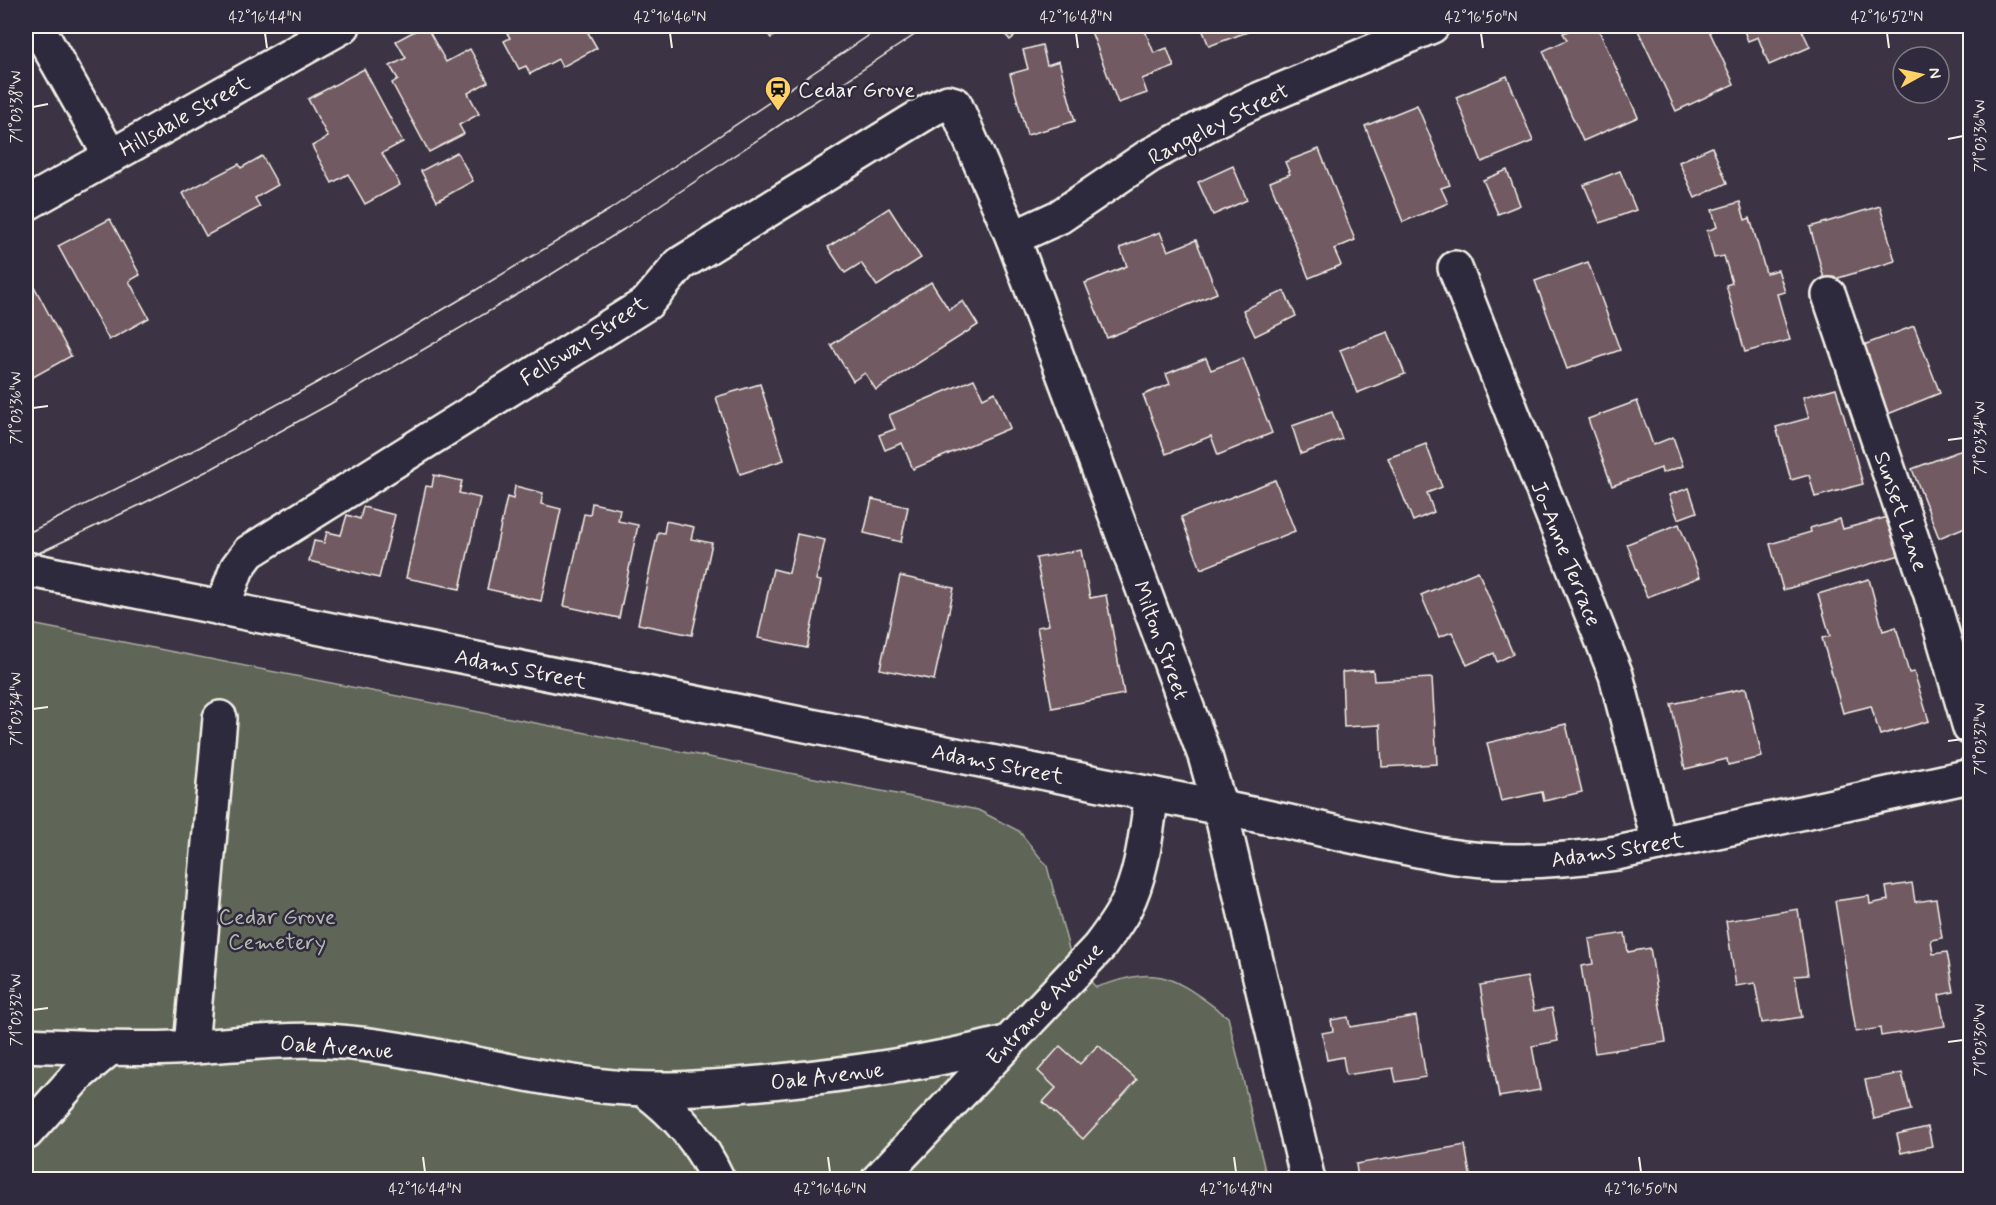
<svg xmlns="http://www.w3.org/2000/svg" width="1996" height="1205" font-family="Mynerve,sans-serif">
<rect width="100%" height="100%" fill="#3c3444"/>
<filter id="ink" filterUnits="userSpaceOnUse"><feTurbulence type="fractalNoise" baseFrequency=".0167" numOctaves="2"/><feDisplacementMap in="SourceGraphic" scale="12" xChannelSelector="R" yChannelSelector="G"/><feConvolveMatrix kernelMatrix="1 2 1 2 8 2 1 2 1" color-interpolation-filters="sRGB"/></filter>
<g filter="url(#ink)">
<!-- green -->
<path fill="#5f6659" stroke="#aaaca0" stroke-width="1.5" d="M26,623L978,810L1019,831L1047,866L1073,964L1096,987C1115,982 1136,973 1155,976C1180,978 1208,1003 1228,1017L1267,1179H26Z"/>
<!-- building -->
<g fill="#725a62" stroke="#f4f1e8" stroke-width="1.5">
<path d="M424,26H426L446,62L470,49L488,82L468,93L479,114L459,125L464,134L429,152L392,83L398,79L390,66L406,58L396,41Z"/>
<path d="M503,26H592L586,29L597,48L562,67L558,59L530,74L526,66L519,69L504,41L510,38Z"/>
<path d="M762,26H790L771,38Z"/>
<path d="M998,26H1028L1010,40Z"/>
<path d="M1089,26H1121L1122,29L1132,26H1143L1154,53L1167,48L1174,67L1142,79L1147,93L1118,103Z"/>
<path d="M1201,26H1248L1250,31L1209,46Z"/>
<path d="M1580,26H1597L1638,117L1583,141L1543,51L1567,40L1563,33Z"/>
<path d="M1636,26H1707L1734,84L1676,111Z"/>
<path d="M1742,26H1800L1810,47L1769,65L1758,37L1748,41Z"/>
<path d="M1042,45L1047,65L1059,61L1075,121L1027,135L1010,74L1028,69L1023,50Z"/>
<path d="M364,69L403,142L382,153L400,185L365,204L348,174L332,183L312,146L328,137L308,99Z"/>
<path d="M1507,76L1533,141L1482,162L1456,97Z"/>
<path d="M1417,105L1450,185L1441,188L1448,203L1403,222L1365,126Z"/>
<path d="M1712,147L1727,183L1695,198L1679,162Z"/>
<path d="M1319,149L1355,240L1334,249L1341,265L1309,278L1270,182L1290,174L1285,162Z"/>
<path d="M457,152L473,181L437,201L421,171Z"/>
<path d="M262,156L278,185L255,198L260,207L206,236L183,193L239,164L241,168Z"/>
<path d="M1233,166L1247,200L1213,215L1198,182Z"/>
<path d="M1507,170L1520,205L1498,214L1483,180Z"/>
<path d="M1620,171L1636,210L1600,223L1584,185Z"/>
<path d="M1740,202L1745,220L1750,218L1766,273L1778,270L1785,292L1777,294L1790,340L1745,352L1726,285L1732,283L1724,256L1714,258L1707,231L1717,227L1712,210Z"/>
<path d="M1880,206L1895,261L1825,282L1810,227Z"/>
<path d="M889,208L921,258L877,286L861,263L845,273L828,247Z"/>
<path d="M110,219L140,275L129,281L149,318L109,340L58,246Z"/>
<path d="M1160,232L1168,251L1196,240L1217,293L1107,338L1085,283L1127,266L1120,248Z"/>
<path d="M1588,262L1620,350L1567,369L1535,281Z"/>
<path d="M26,271L71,356L26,381Z"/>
<path d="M931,282L949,310L963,301L978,325L876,390L865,373L853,381L831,345Z"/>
<path d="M1284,291L1296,316L1255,336L1243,310Z"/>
<path d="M1914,326L1940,393L1888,414L1861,346Z"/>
<path d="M1388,332L1405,374L1357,393L1340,350Z"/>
<path d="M1206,358L1211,370L1243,358L1272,433L1218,455L1211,436L1166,454L1143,395L1170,384L1166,374Z"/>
<path d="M974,379L983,398L995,392L1010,428L913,469L902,443L885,450L879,435L895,429L889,415Z"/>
<path d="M760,384L784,460L740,474L716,397Z"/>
<path d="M1836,388L1863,484L1815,497L1809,475L1791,480L1776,427L1809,418L1803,397Z"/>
<path d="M1637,401L1653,445L1673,437L1683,466L1662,473L1661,468L1612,486L1588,419Z"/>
<path d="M1332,412L1342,439L1301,454L1292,426Z"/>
<path d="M1426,444L1442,487L1427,493L1434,512L1413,521L1388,458Z"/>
<path d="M1962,450L1970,472V525L1939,538L1912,469Z"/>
<path d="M434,475L462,481L459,493L480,498L460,589L406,578L426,486L432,487Z"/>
<path d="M1275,480L1295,531L1201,569L1181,517Z"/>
<path d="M515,486L543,493L541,504L561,509L541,601L487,589L507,497L513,499Z"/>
<path d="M1689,488L1697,512L1678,519L1669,495Z"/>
<path d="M872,499L908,507L901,542L864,533Z"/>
<path d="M592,503L620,509L618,521L638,525L619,618L564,606L584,514L590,515Z"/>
<path d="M363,507L395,515L379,578L309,561L314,541L324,543L327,532L341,535L347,515L360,519Z"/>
<path d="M1888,517L1900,555L1783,590L1770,544L1811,532L1810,528L1840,519L1843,529Z"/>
<path d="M666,521L694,527L691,539L712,543L692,635L638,624L658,532L664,533Z"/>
<path d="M1679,524L1700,577L1647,597L1627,544Z"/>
<path d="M797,534L825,540L816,580L821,581L807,648L758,638L773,569L789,573Z"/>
<path d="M1081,550L1090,598L1106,595L1124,694L1052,708L1037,627L1049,625L1036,558Z"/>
<path d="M1478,571L1513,654L1497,662L1494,653L1467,665L1452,632L1439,637L1421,595Z"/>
<path d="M900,576L954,588L934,680L880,669Z"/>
<path d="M1869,579L1883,631L1896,627L1909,673L1914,672L1929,721L1880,735L1871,706L1843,713L1822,638L1830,636L1818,594Z"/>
<path d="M1373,670L1374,681L1432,678L1437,764L1382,767L1380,725L1344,727L1342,672Z"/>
<path d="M1746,688L1762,757L1728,765L1727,759L1685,769L1671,704Z"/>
<path d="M1566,724L1582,792L1544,801L1542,792L1501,801L1487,743Z"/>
<path d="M1912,883L1915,902L1936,899L1942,938L1931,940L1933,954L1947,952L1954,992L1939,995L1945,1026L1881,1036L1880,1028L1856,1032L1835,901L1869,896L1870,904L1888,900L1886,887Z"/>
<path d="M1798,909L1808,975L1795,976L1802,1017L1762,1023L1755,983L1736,986L1726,921Z"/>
<path d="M1625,933L1628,952L1650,948L1666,1042L1595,1053L1581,966L1593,964L1589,939Z"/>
<path d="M1527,977L1534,1011L1552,1008L1558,1041L1532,1046L1540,1090L1499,1097L1480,985Z"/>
<path d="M1416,1016L1426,1077L1396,1082L1393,1068L1346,1075L1343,1057L1327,1060L1322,1033L1333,1031L1331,1020L1348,1017L1350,1027Z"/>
<path d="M1098,1045L1137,1080L1083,1139L1043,1102L1056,1088L1038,1071L1060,1046L1080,1064Z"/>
<path d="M1902,1073L1911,1110L1874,1119L1865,1080Z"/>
<path d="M1928,1127L1932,1146L1901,1153L1897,1134Z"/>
<path d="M1465,1145L1471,1180H1358L1356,1164Z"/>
</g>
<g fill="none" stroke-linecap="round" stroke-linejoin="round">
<!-- minor casing -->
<g stroke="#f4f1e8" stroke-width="38">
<g id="minor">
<path d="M37,26L111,157"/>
<path d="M26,204L343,26"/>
<path d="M1013,238L1059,217L1149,156L1214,121L1251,103L1432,26"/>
<path d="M1455,268L1616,675L1659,844"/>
<path d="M1829,295L1931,595L1970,728"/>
<path d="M222,609L237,568L249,552L647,303L680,264L932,109L948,102L955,104L1013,238L1205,756L1220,808L1308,1180"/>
<path d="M26,1045C75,1047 125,1050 174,1048C226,1046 277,1038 328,1041C421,1047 511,1076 603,1086C655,1092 708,1088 761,1083C844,1075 925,1064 1006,1043"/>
<path d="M191,1047L220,718"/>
<path d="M645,1090C678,1115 700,1141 718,1180"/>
<path d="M26,1133L77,1076L109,1049"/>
<path d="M878,1180L1099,947C1108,935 1118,922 1125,908C1143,873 1146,832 1152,794"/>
</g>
</g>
<!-- major casing -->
<g stroke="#f4f1e8" stroke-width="38">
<path id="major" d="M26,569L1261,816C1323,829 1386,845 1449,856C1504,865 1562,861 1617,853L1970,776"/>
</g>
<!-- minor -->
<use href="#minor" stroke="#2f2a3d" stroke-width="33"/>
<!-- major -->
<use href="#major" stroke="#2f2a3d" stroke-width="33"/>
<!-- tram -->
<g stroke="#f4f1e8" stroke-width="1.5">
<path d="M26,534L200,447L318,382L456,302L609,210L883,26"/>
<path d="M26,559L142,504L211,469L330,404L539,282L624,229L928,26"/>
</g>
</g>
</g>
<!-- ticks -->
<path fill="none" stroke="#f4f1e8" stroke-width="2" d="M265,33L267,48M670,33L672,48M1076,33L1078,48M1481,33L1483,48M1887,33L1889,48M33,107L48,104M1948,139L1963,136M33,408L48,406M1948,440L1963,438M33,709L48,707M1948,741L1963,739M33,1010L48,1008M1948,1042L1963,1040M423,1157L425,1172M828,1157L830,1172M1234,1157L1236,1172M1639,1157L1641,1172"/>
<!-- icons -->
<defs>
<g id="station-pin" transform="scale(1.35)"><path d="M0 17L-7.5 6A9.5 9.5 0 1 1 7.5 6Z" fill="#ffd166" stroke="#2f2a3d"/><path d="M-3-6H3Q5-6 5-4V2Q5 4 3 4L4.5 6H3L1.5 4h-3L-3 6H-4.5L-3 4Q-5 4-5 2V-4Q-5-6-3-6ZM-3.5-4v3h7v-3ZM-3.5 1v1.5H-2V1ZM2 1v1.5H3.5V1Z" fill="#111"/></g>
</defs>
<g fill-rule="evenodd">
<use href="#station-pin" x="778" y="89"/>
</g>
<g text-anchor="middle" stroke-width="5" stroke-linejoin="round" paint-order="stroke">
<!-- poi labels -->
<g font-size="22" fill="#f4f1e8" stroke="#2f2a3d" text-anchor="start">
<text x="798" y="97">Cedar Grove</text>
</g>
<!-- street labels -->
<g font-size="22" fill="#f4f1e8" stroke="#2f2a3d">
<text transform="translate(184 115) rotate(-29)" y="8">Hillsdale Street</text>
<text transform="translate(1218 123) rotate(-27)" y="8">Rangeley Street</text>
<text transform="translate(583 340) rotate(-33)" y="8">Fellsway Street</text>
<text transform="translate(1902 511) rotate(71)" y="8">Sunset Lane</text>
<text transform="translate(1567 553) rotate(68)" y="8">Jo-Anne Terrace</text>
<text transform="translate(1162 640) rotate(70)" y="8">Milton Street</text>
<text transform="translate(521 668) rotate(11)" y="8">Adams Street</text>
<text transform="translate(998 763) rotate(11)" y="8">Adams Street</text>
<text transform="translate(1617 849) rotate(-9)" y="8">Adams Street</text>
<text transform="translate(1044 1003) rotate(-47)" y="8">Entrance Avenue</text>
<text transform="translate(337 1046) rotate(4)" y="8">Oak Avenue</text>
<text transform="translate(827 1075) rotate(-7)" y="8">Oak Avenue</text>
</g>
<!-- park labels -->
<g font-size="22" fill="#b8b9af" stroke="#2f2a3d">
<text x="277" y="924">Cedar Grove<tspan x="277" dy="25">Cemetery</tspan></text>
</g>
</g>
<!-- margin -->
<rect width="1996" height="1205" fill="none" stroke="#2f2a3d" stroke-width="66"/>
<!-- north arrow -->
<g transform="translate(1921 75) rotate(82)"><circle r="28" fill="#2f2a3d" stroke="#7e7a81" stroke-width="1.5"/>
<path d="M0-4.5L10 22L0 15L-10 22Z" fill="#ffd166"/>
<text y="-9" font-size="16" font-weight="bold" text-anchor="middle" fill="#f4f1e8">N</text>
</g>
<rect x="33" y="33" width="1930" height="1139" fill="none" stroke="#f4f1e8" stroke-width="2"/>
<g font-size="15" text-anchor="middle" fill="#f4f1e8">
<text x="265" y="22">42°16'44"N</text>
<text x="670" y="22">42°16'46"N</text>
<text x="1076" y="22">42°16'48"N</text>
<text x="1481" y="22">42°16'50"N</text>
<text x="1887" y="22">42°16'52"N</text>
<text transform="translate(16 107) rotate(-90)" y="5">71°03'38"W</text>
<text transform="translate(1980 136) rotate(-90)" y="5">71°03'36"W</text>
<text transform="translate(16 408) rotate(-90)" y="5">71°03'36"W</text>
<text transform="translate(1980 438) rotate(-90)" y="5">71°03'34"W</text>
<text transform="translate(16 709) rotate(-90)" y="5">71°03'34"W</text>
<text transform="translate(1980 739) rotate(-90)" y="5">71°03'32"W</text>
<text transform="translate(16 1010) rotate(-90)" y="5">71°03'32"W</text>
<text transform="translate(1980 1040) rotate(-90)" y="5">71°03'30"W</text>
<text x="425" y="1194">42°16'44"N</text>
<text x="830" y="1194">42°16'46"N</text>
<text x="1236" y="1194">42°16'48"N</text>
<text x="1641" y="1194">42°16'50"N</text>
</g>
</svg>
